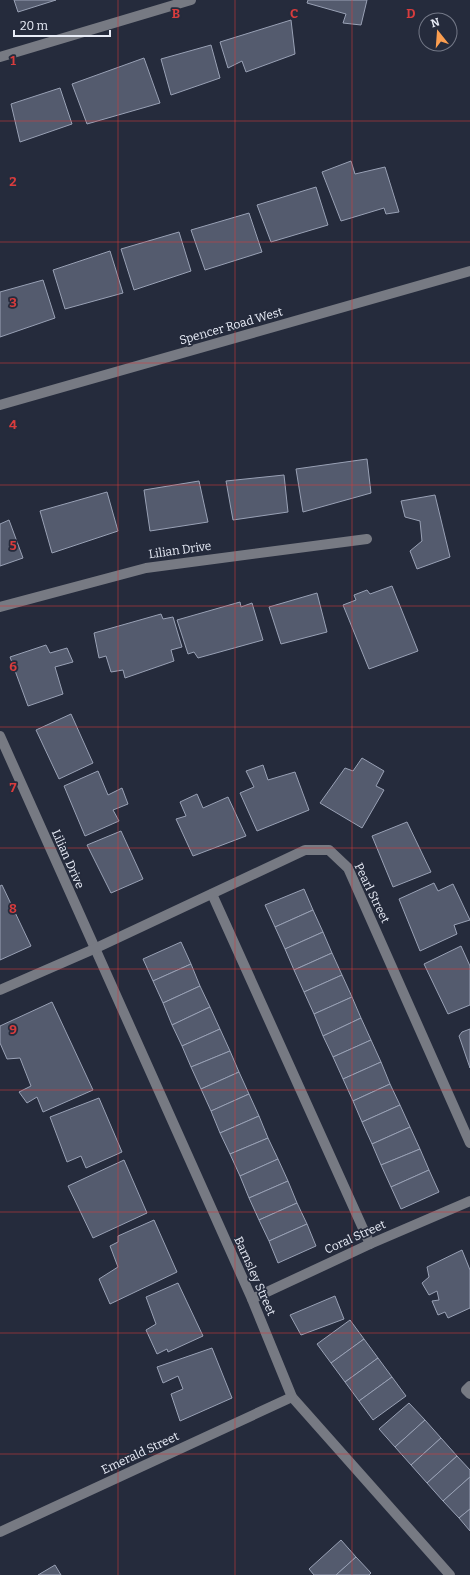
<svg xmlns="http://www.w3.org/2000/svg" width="470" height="1575" font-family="Bitter,serif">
<rect width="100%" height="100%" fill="#252b3c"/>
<!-- building -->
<g fill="#545b6e" stroke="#99a1b5">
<path d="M14,0H56L18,12Z"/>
<path d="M308,0H367L361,25L343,23L346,14L307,3Z"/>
<path d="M291,20L295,54L246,72L242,61L228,68L220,42Z"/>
<path d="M211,45L220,78L171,95L161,59Z"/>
<path d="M144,58L160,103L87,124L72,84Z"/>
<path d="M60,88L72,124L20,142L11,104Z"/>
<path d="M351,161L355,174L385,167L399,212L386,214L384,208L341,221L322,172Z"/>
<path d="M316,187L328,225L271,242L257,205Z"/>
<path d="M249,213L262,252L205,270L191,230Z"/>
<path d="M179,232L191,271L134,290L121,249Z"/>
<path d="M110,251L123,293L65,309L53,270Z"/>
<path d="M43,280L55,318L0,337V292Z"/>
<path d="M367,459L371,493L303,512L296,469Z"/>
<path d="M284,475L288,512L233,520L226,481Z"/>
<path d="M199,481L208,522L150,531L144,490Z"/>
<path d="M107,492L118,531L52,553L40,511Z"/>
<path d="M435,495L450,557L417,569L410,551L422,541L420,521L405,517L401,501Z"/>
<path d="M9,520L23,558L0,566V524Z"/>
<path d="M392,586L418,651L369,669L343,605L356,600L354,595L367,590L370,594Z"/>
<path d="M317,593L327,632L281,644L269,607Z"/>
<path d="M240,602L241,607L252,603L263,640L198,658L194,652L188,654L177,620Z"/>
<path d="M161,614L163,619L173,617L182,647L171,650L174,661L125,678L123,670L111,672L106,656L99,658L94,633Z"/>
<path d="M46,645L50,653L67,648L73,662L55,667L63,694L28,706L10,657Z"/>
<path d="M71,714L93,763L59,779L36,730Z"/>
<path d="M362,758L384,771L376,786L384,790L362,828L320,803L345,768L353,771Z"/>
<path d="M263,765L268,780L295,772L309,810L257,831L240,793L254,787L246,771Z"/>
<path d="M98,771L108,795L122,788L128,804L113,810L119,821L85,836L64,786Z"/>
<path d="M197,794L203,808L228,797L246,836L193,856L176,819L186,816L180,802Z"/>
<path d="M407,822L431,872L393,887L372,836Z"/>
<path d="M121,831L143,879L111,893L87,845Z"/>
<path d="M434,883L438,891L453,884L470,920L454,925L457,934L420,951L399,899Z"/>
<path d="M2,885L31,946L0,960V886Z"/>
<path d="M304,889L313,910L275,927L265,905Z"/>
<path d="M313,910L323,932L285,949L275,927Z"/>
<path d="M323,932L332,953L294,970L285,949Z"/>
<path d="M181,942L191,964L153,981L143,959Z"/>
<path d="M461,946L470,966V1005L448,1014L424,964Z"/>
<path d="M332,953L342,975L304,992L294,970Z"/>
<path d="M191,964L200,986L163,1003L153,981Z"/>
<path d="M342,975L352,997L314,1014L304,992Z"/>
<path d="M200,986L210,1007L172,1025L163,1003Z"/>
<path d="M352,997L361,1018L323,1036L314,1014Z"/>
<path d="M52,1002L93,1090L43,1112L37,1097L27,1103L19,1092L31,1086L20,1058L7,1059L0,1043V1026Z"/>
<path d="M210,1007L220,1029L182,1046L172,1025Z"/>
<path d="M361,1018L371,1040L333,1057L323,1036Z"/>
<path d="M220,1029L230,1051L191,1067L182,1046Z"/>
<path d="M470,1029V1068L459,1036L462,1032Z"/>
<path d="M371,1040L381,1062L343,1079L333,1057Z"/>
<path d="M230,1051L239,1072L201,1089L191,1067Z"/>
<path d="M381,1062L390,1084L353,1101L343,1079Z"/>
<path d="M239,1072L249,1094L211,1111L201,1089Z"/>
<path d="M390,1084L400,1105L362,1122L353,1101Z"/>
<path d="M249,1094L259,1116L220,1133L211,1111Z"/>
<path d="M99,1098L122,1152L86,1168L81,1156L67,1162L50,1117Z"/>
<path d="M400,1105L410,1127L372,1144L362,1122Z"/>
<path d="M259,1116L268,1138L230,1154L220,1133Z"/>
<path d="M410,1127L420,1149L381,1165L372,1144Z"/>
<path d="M268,1138L278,1159L240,1176L230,1154Z"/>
<path d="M420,1149L429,1170L391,1187L381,1165Z"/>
<path d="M278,1159L288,1181L249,1198L240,1176Z"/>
<path d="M124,1160L147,1213L93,1238L68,1186Z"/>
<path d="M429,1170L439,1192L401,1209L391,1187Z"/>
<path d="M288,1181L297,1203L259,1220L249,1198Z"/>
<path d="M297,1203L307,1224L269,1241L259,1220Z"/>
<path d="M154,1220L177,1272L110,1304L99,1279L118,1267L110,1246L118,1242V1236Z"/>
<path d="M307,1224L316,1246L278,1263L269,1241Z"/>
<path d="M462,1250L470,1270V1308L448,1318L445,1312L438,1315L432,1301L439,1300L437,1291L429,1295L422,1283L429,1277L427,1267Z"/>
<path d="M178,1283L203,1336L168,1352L167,1349L157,1354L146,1330L156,1324L146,1297Z"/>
<path d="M335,1296L344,1319L301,1335L290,1315Z"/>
<path d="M350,1320L364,1339L331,1363L317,1344Z"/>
<path d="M364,1339L378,1358L345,1382L331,1363Z"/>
<path d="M212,1348L232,1398L180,1421L171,1394L183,1389L178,1376L163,1383L157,1367Z"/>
<path d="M378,1358L392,1377L359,1401L345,1382Z"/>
<path d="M392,1377L406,1396L373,1420L359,1401Z"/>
<path d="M409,1403L425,1420L395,1447L379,1429Z"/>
<path d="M425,1420L441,1438L411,1465L395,1447Z"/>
<path d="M441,1438L457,1456L427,1483L411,1465Z"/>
<path d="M457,1456L470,1470V1477L443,1501L427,1483Z"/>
<path d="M470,1477V1509L459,1518L443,1501Z"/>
<path d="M470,1509V1531L459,1518Z"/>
<path d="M341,1540L356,1557L336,1575H314L309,1569Z"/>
<path d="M356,1557L371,1573L369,1575H336Z"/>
<path d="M55,1565L61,1575H38Z"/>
</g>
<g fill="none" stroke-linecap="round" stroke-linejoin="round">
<!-- minor -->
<g stroke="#777a83" stroke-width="10">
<path d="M0,57L191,0"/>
<path d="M0,405L470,271"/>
<path d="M0,607L146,568L367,539"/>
<path d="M0,736L252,1299L292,1397L450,1575"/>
<path d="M212,894L370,1244"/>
<path d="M0,990L94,949L305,850H329L348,868L470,1143"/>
<path d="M252,1299L370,1244L470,1201"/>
<path d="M470,1386L466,1390L470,1394"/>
<path d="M0,1532L292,1397"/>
</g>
</g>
<!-- grid -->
<path fill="none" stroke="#d83c3d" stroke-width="1" stroke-opacity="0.55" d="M118,0V1575M235,0V1575M352,0V1575M0,121H470M0,242H470M0,363H470M0,485H470M0,606H470M0,727H470M0,848H470M0,969H470M0,1090H470M0,1212H470M0,1333H470M0,1454H470"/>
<g text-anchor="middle" stroke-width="3.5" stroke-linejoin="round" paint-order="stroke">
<!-- street labels -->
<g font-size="12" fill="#e8ecf7" stroke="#252b3c">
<text transform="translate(231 326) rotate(-16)" y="4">Spencer Road West</text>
<text transform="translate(180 550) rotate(-8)" y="4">Lilian Drive</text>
<text transform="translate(68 859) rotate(66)" y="4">Lilian Drive</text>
<text transform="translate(372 893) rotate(64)" y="4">Pearl Street</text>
<text transform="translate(355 1237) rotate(-24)" y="4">Coral Street</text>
<text transform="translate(255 1276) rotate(66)" y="4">Barnsley Street</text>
<text transform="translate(140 1453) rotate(-25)" y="4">Emerald Street</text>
</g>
</g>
<g font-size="13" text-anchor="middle" font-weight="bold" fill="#d83c3d" stroke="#252b3c" stroke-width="3.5" stroke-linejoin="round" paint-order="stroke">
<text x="176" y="18">B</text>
<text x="294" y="18">C</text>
<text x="411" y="18">D</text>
<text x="13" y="65">1</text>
<text x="13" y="186">2</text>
<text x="13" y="307">3</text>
<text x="13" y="429">4</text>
<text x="13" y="550">5</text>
<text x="13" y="671">6</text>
<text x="13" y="792">7</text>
<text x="13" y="913">8</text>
<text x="13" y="1034">9</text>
</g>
<!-- north arrow -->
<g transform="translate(438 32) rotate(343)"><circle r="19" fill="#252b3c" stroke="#737887"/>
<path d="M0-3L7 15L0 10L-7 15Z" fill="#fb9e50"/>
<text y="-6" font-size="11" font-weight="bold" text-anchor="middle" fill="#e8ecf7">N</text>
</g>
<!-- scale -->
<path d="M14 30v6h96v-6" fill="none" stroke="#e8ecf7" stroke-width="2"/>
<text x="20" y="30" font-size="12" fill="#e8ecf7" stroke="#252b3c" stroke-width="3" paint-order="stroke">20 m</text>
</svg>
